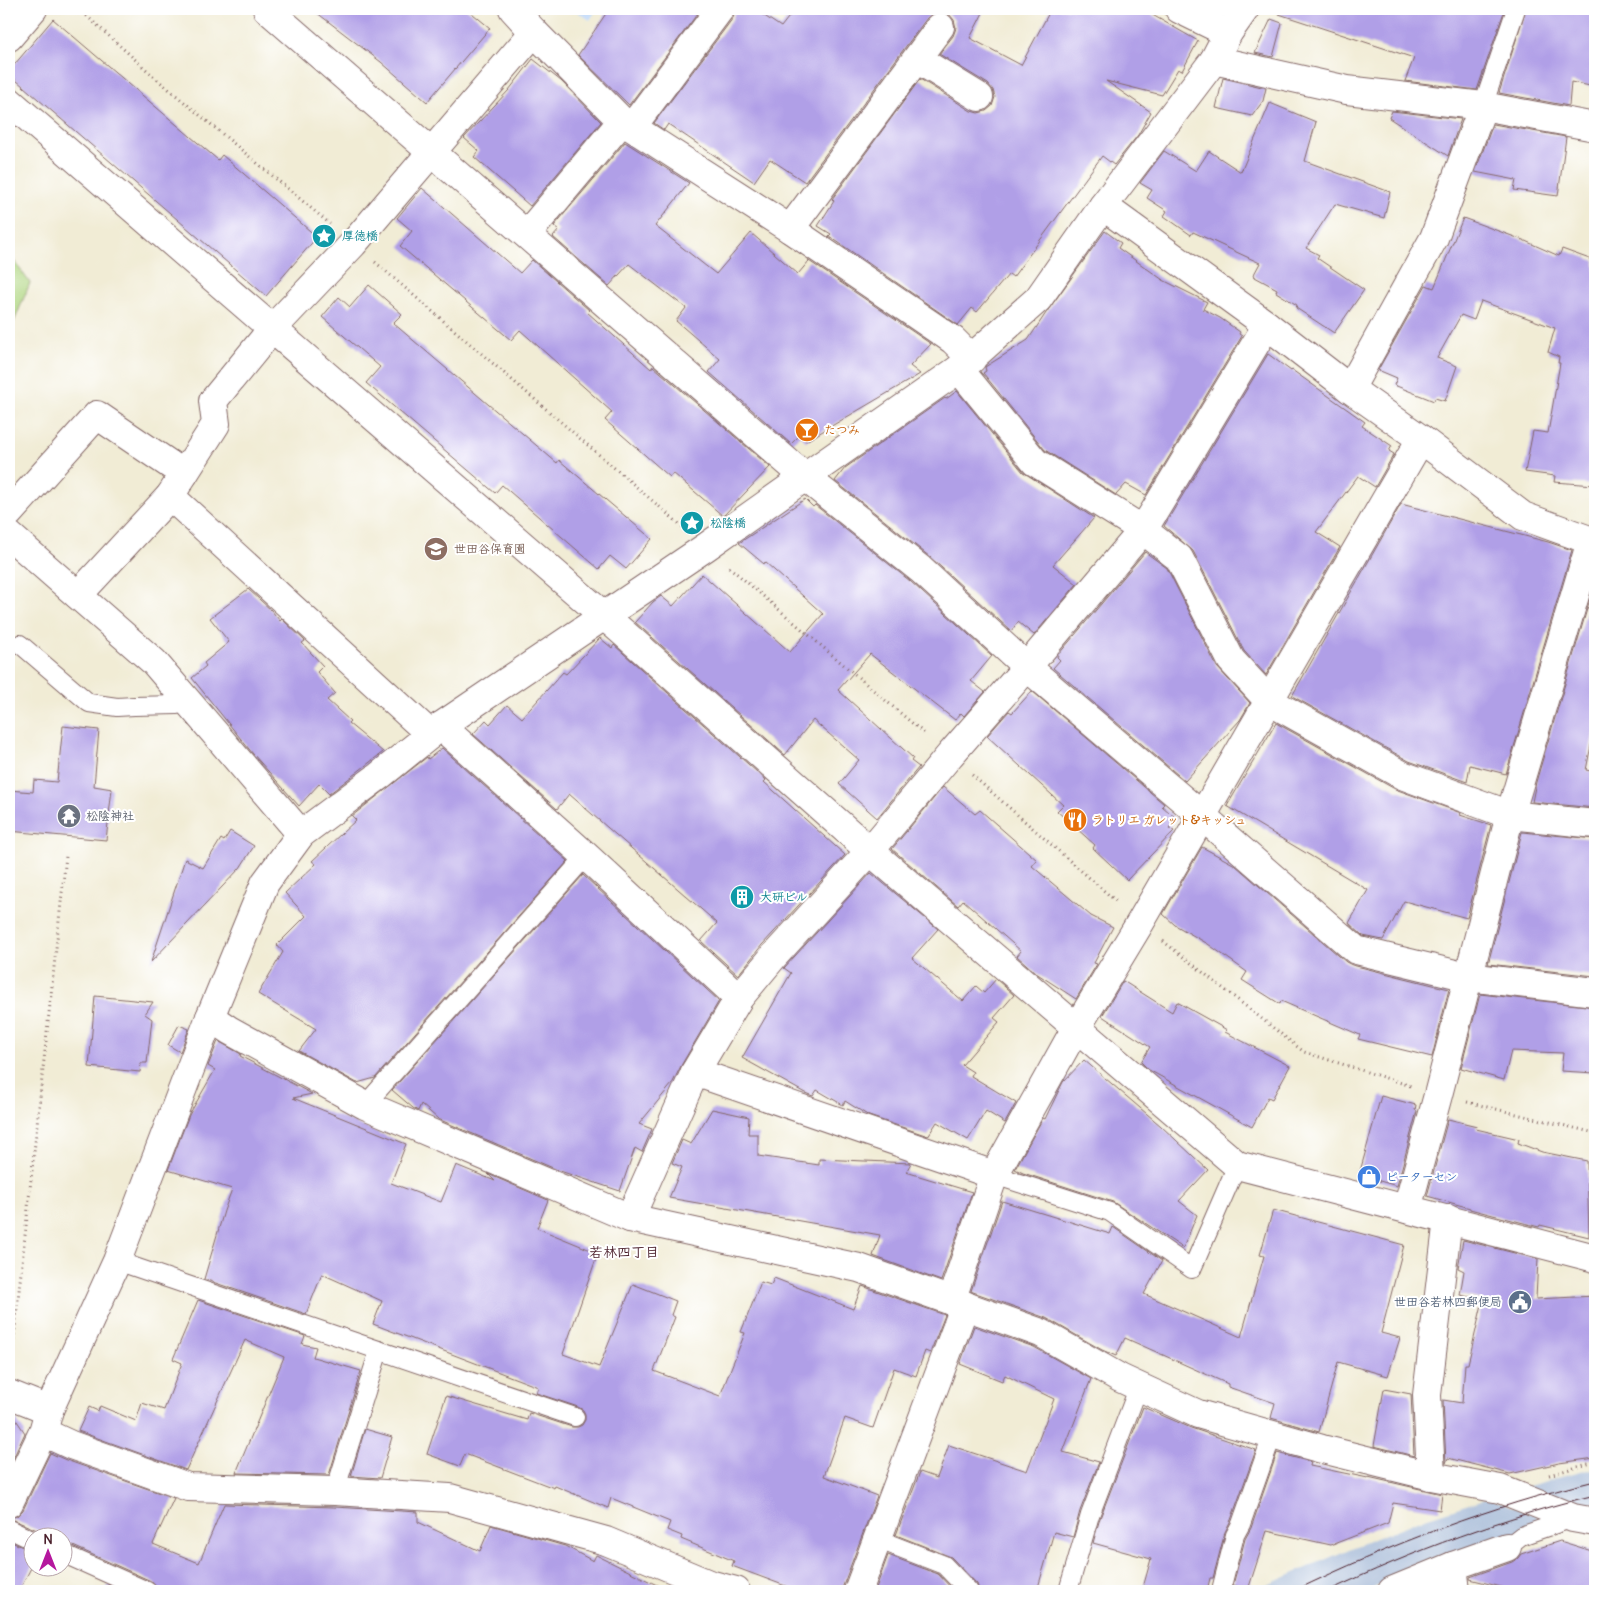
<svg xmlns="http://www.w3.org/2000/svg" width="1604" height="1600" font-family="Delius,'Klee One',sans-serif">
<rect width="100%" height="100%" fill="#fff"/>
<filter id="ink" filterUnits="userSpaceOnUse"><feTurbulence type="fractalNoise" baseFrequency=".02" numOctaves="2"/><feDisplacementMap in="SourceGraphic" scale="10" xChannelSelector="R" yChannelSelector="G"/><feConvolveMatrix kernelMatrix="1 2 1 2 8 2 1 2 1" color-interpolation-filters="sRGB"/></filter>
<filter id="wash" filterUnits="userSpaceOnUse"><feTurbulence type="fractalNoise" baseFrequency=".0096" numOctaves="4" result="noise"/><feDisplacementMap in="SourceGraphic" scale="20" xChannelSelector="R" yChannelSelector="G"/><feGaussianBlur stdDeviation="1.12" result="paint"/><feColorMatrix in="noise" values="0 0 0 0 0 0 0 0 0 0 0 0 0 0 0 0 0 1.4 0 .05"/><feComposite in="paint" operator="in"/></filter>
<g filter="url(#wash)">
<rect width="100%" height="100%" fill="#f1ecd5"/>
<!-- built -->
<path fill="#c7ddf9" d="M573,9H597L590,20Z"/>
<!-- industrial -->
<g fill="#b5c6de">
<path d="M1595,1468V1502L1577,1507L1525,1487Z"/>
<path d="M1488,1498L1536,1515L1542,1524L1398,1577L1367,1591H1254L1363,1543L1428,1517Z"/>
</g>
<!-- green -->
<path fill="#afd680" stroke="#7c7a56" d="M9,254L30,283L9,334Z"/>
<g id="blocks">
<!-- building -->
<g fill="#b09fe7">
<path d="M312,9H467L490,28L427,102L381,62Z"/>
<path d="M609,9H701L629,105L578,55Z"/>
<path d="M735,9H754L781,27L795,9H985L970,38L1021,65L1051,9H1142L1198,41L1182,71L1178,69L1162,95L1106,81L1151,112L1138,135L1114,165L1102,156L1013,277L1009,274L977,312L972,308L958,325L829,236L831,234L818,226L834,201L832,199L920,79L971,111L978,113L986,111L992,106L995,97L993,90L988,84L939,54L953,36L956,28L954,20L949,14L941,11L933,13L927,18L805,182L770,159L754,182L668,124L664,130L654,123L733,18Z"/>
<path d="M1280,9H1505L1477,90L1405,81L1414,58L1279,14Z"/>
<path d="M1526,9H1595V87L1571,82L1569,106L1499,93Z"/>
<path d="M53,19L218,160L222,155L317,237L266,296L9,74V71Z"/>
<path d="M1271,19L1282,23L1273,57L1255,53Z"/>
<path d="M533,59L561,81L601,122L530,206L474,157L479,151L464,138L509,90Z"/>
<path d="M1223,78L1266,88L1263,101L1252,116L1216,108Z"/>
<path d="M1270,103L1316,122L1305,161L1390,192L1384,218L1335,204L1306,248L1319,255L1317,258L1364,290L1334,333L1296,308L1297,305L1276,292L1277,289L1253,276L1260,263L1193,232L1191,235L1164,216L1167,211L1147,198L1152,190L1140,183L1164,151L1196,171L1209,151L1241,172Z"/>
<path d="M1392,111L1461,119L1448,156L1389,118Z"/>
<path d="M1493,124L1566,137L1558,196L1514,190L1516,180L1475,172Z"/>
<path d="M625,142L689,183L655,226L716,274L751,233L798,274L809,261L931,344L910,366L920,374L806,441L800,435L791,444L709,372L720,359L676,321L686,308L629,264L609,286L553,237L559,230L554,226Z"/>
<path d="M422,188L520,273L532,260L589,310L587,312L651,369L653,366L770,467L723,516L673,473L670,477L605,420L612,412L520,330L511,340L400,246L412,231L397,218Z"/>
<path d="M1463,218L1523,240L1559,256L1562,249L1595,261V485L1554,482L1555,476L1525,472L1533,431L1548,433L1560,363H1558L1559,357L1548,352L1555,328L1481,301L1474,320L1461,315L1437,358L1457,366L1445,401L1435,398L1434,401L1394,385L1397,378L1378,370L1426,285L1434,288Z"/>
<path d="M1105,231L1121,243L1118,248L1163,280L1207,302L1203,309L1220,318L1240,332L1239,334L1242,336L1146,495L1126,484L1116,495L1045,450L983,373L986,371L985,367L1028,340L1046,313Z"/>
<path d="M369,285L402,314L393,323L557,463L559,460L652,539L626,569L610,556L599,569L502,485L495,493L366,383L380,367L322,317L339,297L350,307Z"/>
<path d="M1268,354L1291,371L1292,370L1365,422L1362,426L1392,446L1389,451L1394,454L1375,487L1358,476L1316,532L1340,547L1266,675L1244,651L1193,551L1164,526Z"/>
<path d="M957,391L1023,472L1094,518L1053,565L1077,584L1034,635L1018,622L1011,631L930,557L835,481L845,468L945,398L946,399Z"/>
<path d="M805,499L813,507L815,505L910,581L992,656L971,681L985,692L964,716L961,713L955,720L870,654L838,690L913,758L911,761L919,767L877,818L839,784L859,760L813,720L785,755L635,622L653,602L661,596L673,606L702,574L790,652L823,614L765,562L764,564L739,543Z"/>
<path d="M1401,504L1548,542L1572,550L1506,774L1470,765L1467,782L1409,761L1292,696Z"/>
<path d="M1145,552L1167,568L1217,667L1250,703L1240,720L1185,781L1053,668L1060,660L1057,657L1058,655Z"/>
<path d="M1595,582V726L1586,770L1595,772V808L1532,802L1536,782Z"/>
<path d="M248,589L271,610L280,621L282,619L305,641L302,643L323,666L317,672L335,693L327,700L350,721L348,723L383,752L329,794L319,784L299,806L253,754L192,678L206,666L204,663L229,642L210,618Z"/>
<path d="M600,638L612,648L614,645L766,780L764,782L845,855L762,945L738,975L701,941L717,923L569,794L557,809L473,734L486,720L490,724L507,705L522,718L563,672L566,674Z"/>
<path d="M1032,691L1164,804L1162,806L1177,819L1169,828L1174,831L1127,880L1093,848L1095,845L1057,811L1063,805L987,736L1009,711L1012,713Z"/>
<path d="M1276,723L1395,789L1461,813L1460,815L1491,825L1467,918L1404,901L1383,940L1363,936L1349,923L1368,890L1227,806Z"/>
<path d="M63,726L99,730L94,786L112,789L106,840L9,831V790L33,792L34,780L57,782Z"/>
<path d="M442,748L568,861L375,1078L357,1083L299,1051L316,1029L258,994L283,952L277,945L306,916L285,893L316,864L312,861L356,820L352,816L427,757L428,759Z"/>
<path d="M943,787L975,814L980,810L1037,860L1032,866L1091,916L1113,927L1094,963L1097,964L1076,999L1036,973L1017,956L1021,951L963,900L958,906L892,849Z"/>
<path d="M230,831L254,846L240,868L151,962L185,859L203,868L221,839L224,841Z"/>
<path d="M1522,832L1595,839V976L1488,964Z"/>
<path d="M1202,847L1235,865L1346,962L1352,965L1449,989L1432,1057L1358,1039L1360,1035L1281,1001L1280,1004L1242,980L1247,972L1208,944L1175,925L1163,914Z"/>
<path d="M871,873L938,929L912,958L963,1001L976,986L984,993L996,979L1014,995L994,1018L999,1022L962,1065L973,1072L971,1076L1016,1103L1005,1123L986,1111L968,1140L937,1122L928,1136L869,1116L845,1101L843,1105L817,1090L813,1096L805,1093L742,1058L791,973L784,968Z"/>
<path d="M583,875L719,1001L682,1064L672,1084L639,1124L652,1129L642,1152L635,1148L620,1191L560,1171L438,1119L421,1104L418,1111L413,1108L392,1090Z"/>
<path d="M1123,981L1172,1012L1177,1002L1227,1030L1225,1032L1290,1066L1272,1099L1268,1097L1252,1127L1149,1070L1141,1062L1150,1047L1102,1016Z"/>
<path d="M1480,994L1595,1007V1073L1561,1071L1563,1053L1511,1051L1504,1080L1461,1068Z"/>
<path d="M95,996L153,1002L145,1014L152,1019L147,1063H141L140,1072L89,1067Z"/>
<path d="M179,1025L189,1029L180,1052L168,1045Z"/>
<path d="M218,1041L241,1054L240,1056L312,1094L293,1098L406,1144L391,1183L441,1202L456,1165L495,1181L488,1174L548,1200L537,1228L598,1253L563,1354L599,1367L633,1284L676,1301L671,1315L675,1317L654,1371L720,1396L745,1333L741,1332L761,1282L771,1285L774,1278L853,1309L862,1286L945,1315L930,1353L925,1351L916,1376L894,1368L873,1428L845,1418L824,1476L877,1496L843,1586V1591H799L732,1566L734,1561L681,1539L682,1536L667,1530L670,1522L611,1498L608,1508L555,1486L554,1488L465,1454L460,1466L427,1454L446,1396L527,1420L529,1413L572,1427H578L582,1425L585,1420V1414L583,1410L578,1407L536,1393L538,1387L373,1324L382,1301L322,1274L306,1314L204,1279L224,1211L232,1189L168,1170L189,1115L215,1070L208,1066Z"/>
<path d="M1084,1060L1161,1126L1208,1170L1179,1201L1197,1215L1183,1248L1113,1202L1023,1173L1015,1169L1043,1118L1045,1119L1063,1082Z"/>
<path d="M1381,1096L1416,1105L1415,1110L1417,1111L1397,1186L1359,1175Z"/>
<path d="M712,1109L749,1117L748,1134H758V1156L819,1165V1159L911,1163L906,1172L972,1192L941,1281L873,1256L880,1235L669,1198L682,1167L672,1163L682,1140L691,1144Z"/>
<path d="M1448,1119L1477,1126L1476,1129L1519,1139L1518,1143L1542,1152L1587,1161L1589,1237L1540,1225L1539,1227L1470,1209V1208L1427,1196Z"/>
<path d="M1002,1201L1110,1234L1113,1227L1162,1261L1144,1294L1241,1337L1264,1256L1260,1255L1273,1210L1404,1245L1381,1333L1400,1338L1388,1376L1338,1362L1319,1432L1271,1418L1275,1403L1228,1387V1384L1125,1338L1116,1356L1102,1350L1046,1318L973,1292L971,1291Z"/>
<path d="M1463,1240L1538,1259L1536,1299L1595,1296V1458L1559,1463L1510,1474L1448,1458L1446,1463L1443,1400L1462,1403L1465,1364H1468L1483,1300L1460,1295L1464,1271L1458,1268Z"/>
<path d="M198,1300L305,1336L302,1344L316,1347L313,1357L361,1371L329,1475L236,1473L284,1357L245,1340L186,1470L78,1431L89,1407L98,1411L100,1406L136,1421L142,1403L164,1410L182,1363L173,1359Z"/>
<path d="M974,1326L1034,1347L1091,1379L1063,1452L1099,1462L1080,1511L1073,1537L1054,1532L1037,1591H979L977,1584L951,1557L896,1535L920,1472L937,1478L949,1445L1027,1471L1054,1399L1005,1375L1002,1381L960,1364Z"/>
<path d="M1384,1389L1411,1394L1414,1456L1374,1446Z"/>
<path d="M1143,1407L1191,1428L1256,1450L1231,1520L1225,1532L1213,1578H1210L1207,1591H1142L1151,1559L1093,1543L1100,1518Z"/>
<path d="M9,1411L11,1412L25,1433L9,1467Z"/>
<path d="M365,1429L392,1437L380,1478L351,1476Z"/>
<path d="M50,1453L66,1460L174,1498L153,1544L199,1563L224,1504L334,1507L418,1512V1522L480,1551L491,1525L565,1546L593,1561L596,1555L669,1591H157L156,1585L151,1581L62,1541V1538H55L49,1535L48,1538H42L37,1530L9,1518L17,1516L23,1510Z"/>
<path d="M1277,1453L1311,1462L1310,1466L1368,1478V1477L1442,1494L1440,1510L1393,1503L1388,1523L1331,1545L1267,1531L1248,1590L1233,1585L1245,1539L1251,1528Z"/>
<path d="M9,1541L32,1551V1566L19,1591H9Z"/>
<path d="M1560,1541L1595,1552V1591H1517L1470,1579V1577L1512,1562L1518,1558L1521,1554Z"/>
<path d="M888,1555L938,1574L954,1591H875Z"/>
<path d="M108,1585L122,1591H104Z"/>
</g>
</g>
</g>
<g filter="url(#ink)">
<use href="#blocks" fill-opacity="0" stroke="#846766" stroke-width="1"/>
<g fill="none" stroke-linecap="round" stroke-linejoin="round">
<!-- service casing -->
<g stroke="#846766" stroke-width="20">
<g id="service">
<path d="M1483,106L1516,9"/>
<path d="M20,644L89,703L117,707L134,706L177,705L186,699"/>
<path d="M365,1105L586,856"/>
<path d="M994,1175L1110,1212L1192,1269L1237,1165"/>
<path d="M117,1261L575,1417"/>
<path d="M335,1491L379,1350"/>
<path d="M9,1529L32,1540"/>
<path d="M877,1539L944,1565L969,1591"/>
<path d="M1507,1547L1521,1536L1573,1518"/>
<path d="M62,1553L147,1591"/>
<path d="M1222,1586L1235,1535L1241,1524L1272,1436"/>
<path d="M1068,1591L1090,1515L1139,1386"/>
</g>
</g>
<!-- minor casing -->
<g stroke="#846766" stroke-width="30">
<g id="minor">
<path d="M267,9L805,477L920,569L1027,667L1201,815L1356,950L1468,977L1595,992"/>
<path d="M513,9L534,32L622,121L790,229L953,340L972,359"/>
<path d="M1179,9L1228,33"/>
<path d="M9,37L33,9"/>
<path d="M917,59L979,97"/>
<path d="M1214,60L1347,90L1483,106L1595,127"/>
<path d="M9,101L618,628L870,851L1237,1165L1595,1258"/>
<path d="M632,127L720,9"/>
<path d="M1103,206L1267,325L1350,389L1421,439L1523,516L1595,542"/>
<path d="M790,229L940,27"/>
<path d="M527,234L622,121"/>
<path d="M959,369L1035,462L1143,530L1179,558L1231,660L1269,701L1402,775L1510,815L1595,824"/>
<path d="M1350,389L1434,238L1483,106"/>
<path d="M805,477L959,369L1038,299L1103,206L1214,60L1228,33L1245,9"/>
<path d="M170,496L430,734"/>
<path d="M9,513L97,415L184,474"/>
<path d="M9,535L154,662L301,834"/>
<path d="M78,595L170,496L216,424L213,401L272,329L353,244L534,32"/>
<path d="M441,726L586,856L739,998"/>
<path d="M210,1017L229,1030L365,1105L630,1218L859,1268L1041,1333L1120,1378L1198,1414L1322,1449L1431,1476L1500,1489L1573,1518L1595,1522"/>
<path d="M695,1072L994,1175"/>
<path d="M1407,1209L1438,1095L1510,815L1591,541"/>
<path d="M630,1218L695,1072L739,998L774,956L870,851L950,755L1027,667L1143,530L1267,325"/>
<path d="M951,1301L994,1175L1068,1042L1140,923L1421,439"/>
<path d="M1431,1476L1427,1395L1448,1219"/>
<path d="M9,1503L43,1432L71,1445L188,1487L335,1491L450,1498L606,1541L709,1584L736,1591"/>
<path d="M858,1591L965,1305"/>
<path d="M1392,1591L1453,1566"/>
<path d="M1456,1591L1453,1566L1507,1547"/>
</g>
</g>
<!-- tertiary casing -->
<g stroke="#846766" stroke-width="30">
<g id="tertiary">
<path d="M9,1394L49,1410"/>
<path d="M43,1432L49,1410L117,1261L210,1017L265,883L301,834L379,776L441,726L706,547L805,477"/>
</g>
</g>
<!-- path -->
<g stroke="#846766" stroke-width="3" stroke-dasharray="1 4" stroke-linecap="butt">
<path d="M79,9L159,81L330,224"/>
<path d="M375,262L683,527"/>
<path d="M729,567L926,735"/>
<path d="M972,775L1118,903"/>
<path d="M1163,941L1304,1052L1411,1086"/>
<path d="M1467,1102L1595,1133"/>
<path d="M11,1365L66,856"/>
<path d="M1549,1475L1595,1462"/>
</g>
<!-- service -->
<use href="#service" stroke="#fff" stroke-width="18"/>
<!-- minor -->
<use href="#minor" stroke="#fff" stroke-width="28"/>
<!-- tertiary -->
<use href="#tertiary" stroke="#fff" stroke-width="28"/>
<!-- tram -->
<g stroke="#4a1f2b" stroke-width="1">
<path d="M1294,1591C1391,1544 1491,1506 1595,1481"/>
<path d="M1328,1591C1414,1551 1503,1517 1595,1495"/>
</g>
</g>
</g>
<!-- icons -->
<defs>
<g id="sight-disc" transform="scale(1.25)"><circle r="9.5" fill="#0f9aa8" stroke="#fff"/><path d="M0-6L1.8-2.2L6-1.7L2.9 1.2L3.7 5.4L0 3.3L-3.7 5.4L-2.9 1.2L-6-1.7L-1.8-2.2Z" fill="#fff"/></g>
<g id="bar-disc" transform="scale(1.25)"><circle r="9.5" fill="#e8710a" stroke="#fff"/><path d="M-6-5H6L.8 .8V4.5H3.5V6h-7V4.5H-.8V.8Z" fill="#fff"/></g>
<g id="school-disc" transform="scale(1.25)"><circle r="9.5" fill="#8d6e63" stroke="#fff"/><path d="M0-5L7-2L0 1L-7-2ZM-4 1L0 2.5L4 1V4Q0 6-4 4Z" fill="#fff"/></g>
<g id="temple-disc" transform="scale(1.25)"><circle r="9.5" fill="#6b7280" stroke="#fff"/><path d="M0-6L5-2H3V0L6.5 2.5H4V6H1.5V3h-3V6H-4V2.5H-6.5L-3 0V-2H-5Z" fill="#fff"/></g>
<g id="restaurant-disc" transform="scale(1.25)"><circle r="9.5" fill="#e8710a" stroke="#fff"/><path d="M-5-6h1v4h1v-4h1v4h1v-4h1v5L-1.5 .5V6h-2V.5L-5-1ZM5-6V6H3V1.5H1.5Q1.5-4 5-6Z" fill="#fff"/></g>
<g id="building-disc" transform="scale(1.25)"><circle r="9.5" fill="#0f9aa8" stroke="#fff"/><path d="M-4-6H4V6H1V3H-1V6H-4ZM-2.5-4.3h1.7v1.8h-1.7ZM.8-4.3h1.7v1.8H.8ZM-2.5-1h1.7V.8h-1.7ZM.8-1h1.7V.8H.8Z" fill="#fff"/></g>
<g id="shop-disc" transform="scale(1.25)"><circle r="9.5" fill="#3f7fe0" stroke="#fff"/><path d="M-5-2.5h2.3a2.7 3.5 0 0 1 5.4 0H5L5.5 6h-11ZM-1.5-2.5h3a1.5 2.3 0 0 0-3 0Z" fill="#fff"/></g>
<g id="civic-disc" transform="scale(1.25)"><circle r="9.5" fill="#5c6f8a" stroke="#fff"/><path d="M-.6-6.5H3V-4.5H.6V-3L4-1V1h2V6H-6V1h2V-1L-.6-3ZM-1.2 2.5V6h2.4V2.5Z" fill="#fff"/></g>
</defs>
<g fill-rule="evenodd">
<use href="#sight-disc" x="324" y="236"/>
<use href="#bar-disc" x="807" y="430"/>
<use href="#sight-disc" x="692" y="523"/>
<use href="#school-disc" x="436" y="549"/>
<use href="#temple-disc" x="69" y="816"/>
<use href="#restaurant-disc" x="1075" y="820"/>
<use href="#building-disc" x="742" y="897"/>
<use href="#shop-disc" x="1369" y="1177"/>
<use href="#civic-disc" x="1520" y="1302"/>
</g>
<g text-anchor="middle" stroke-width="4" stroke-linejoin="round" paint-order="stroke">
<!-- culture labels -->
<g font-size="12" font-weight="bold" fill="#0d838f" stroke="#fff" text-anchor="start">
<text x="342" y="240">厚徳橋</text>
<text x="710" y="527">松陰橋</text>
<text x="760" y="901">大研ビル</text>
</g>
<!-- food labels -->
<g font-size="12" font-weight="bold" fill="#c56008" stroke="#fff" text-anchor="start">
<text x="824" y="434">たつみ</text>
<text x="1092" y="824">ラトリエ ガレット&amp;キッシュ</text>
</g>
<!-- education labels -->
<g font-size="12" font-weight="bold" fill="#785e54" stroke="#fff" text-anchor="start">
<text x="454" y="553">世田谷保育園</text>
</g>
<!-- worship labels -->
<g font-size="12" font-weight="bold" fill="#5b616d" stroke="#fff" text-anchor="start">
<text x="86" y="820">松陰神社</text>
</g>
<!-- shop labels -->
<g font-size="12" font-weight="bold" fill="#366cbe" stroke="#fff" text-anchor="start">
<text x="1386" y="1181">ピーターセン</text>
</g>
<!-- service labels -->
<g font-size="12" font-weight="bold" fill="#4e5e75" stroke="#fff" text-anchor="end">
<text x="1502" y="1306">世田谷若林四郵便局</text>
</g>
<!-- neighbourhood labels -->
<g font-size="14" font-weight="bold" fill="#4a1f2b" stroke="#fff">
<text x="624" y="1257">若林四丁目</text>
</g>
</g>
<!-- margin -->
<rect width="1604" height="1600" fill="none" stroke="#fff" stroke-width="30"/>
<!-- north arrow -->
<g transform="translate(48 1552)"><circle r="24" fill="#ffffff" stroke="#b7a5aa"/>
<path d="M0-4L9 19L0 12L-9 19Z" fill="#b5179e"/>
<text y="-8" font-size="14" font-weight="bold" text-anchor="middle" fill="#4a1f2b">N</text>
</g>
</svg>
